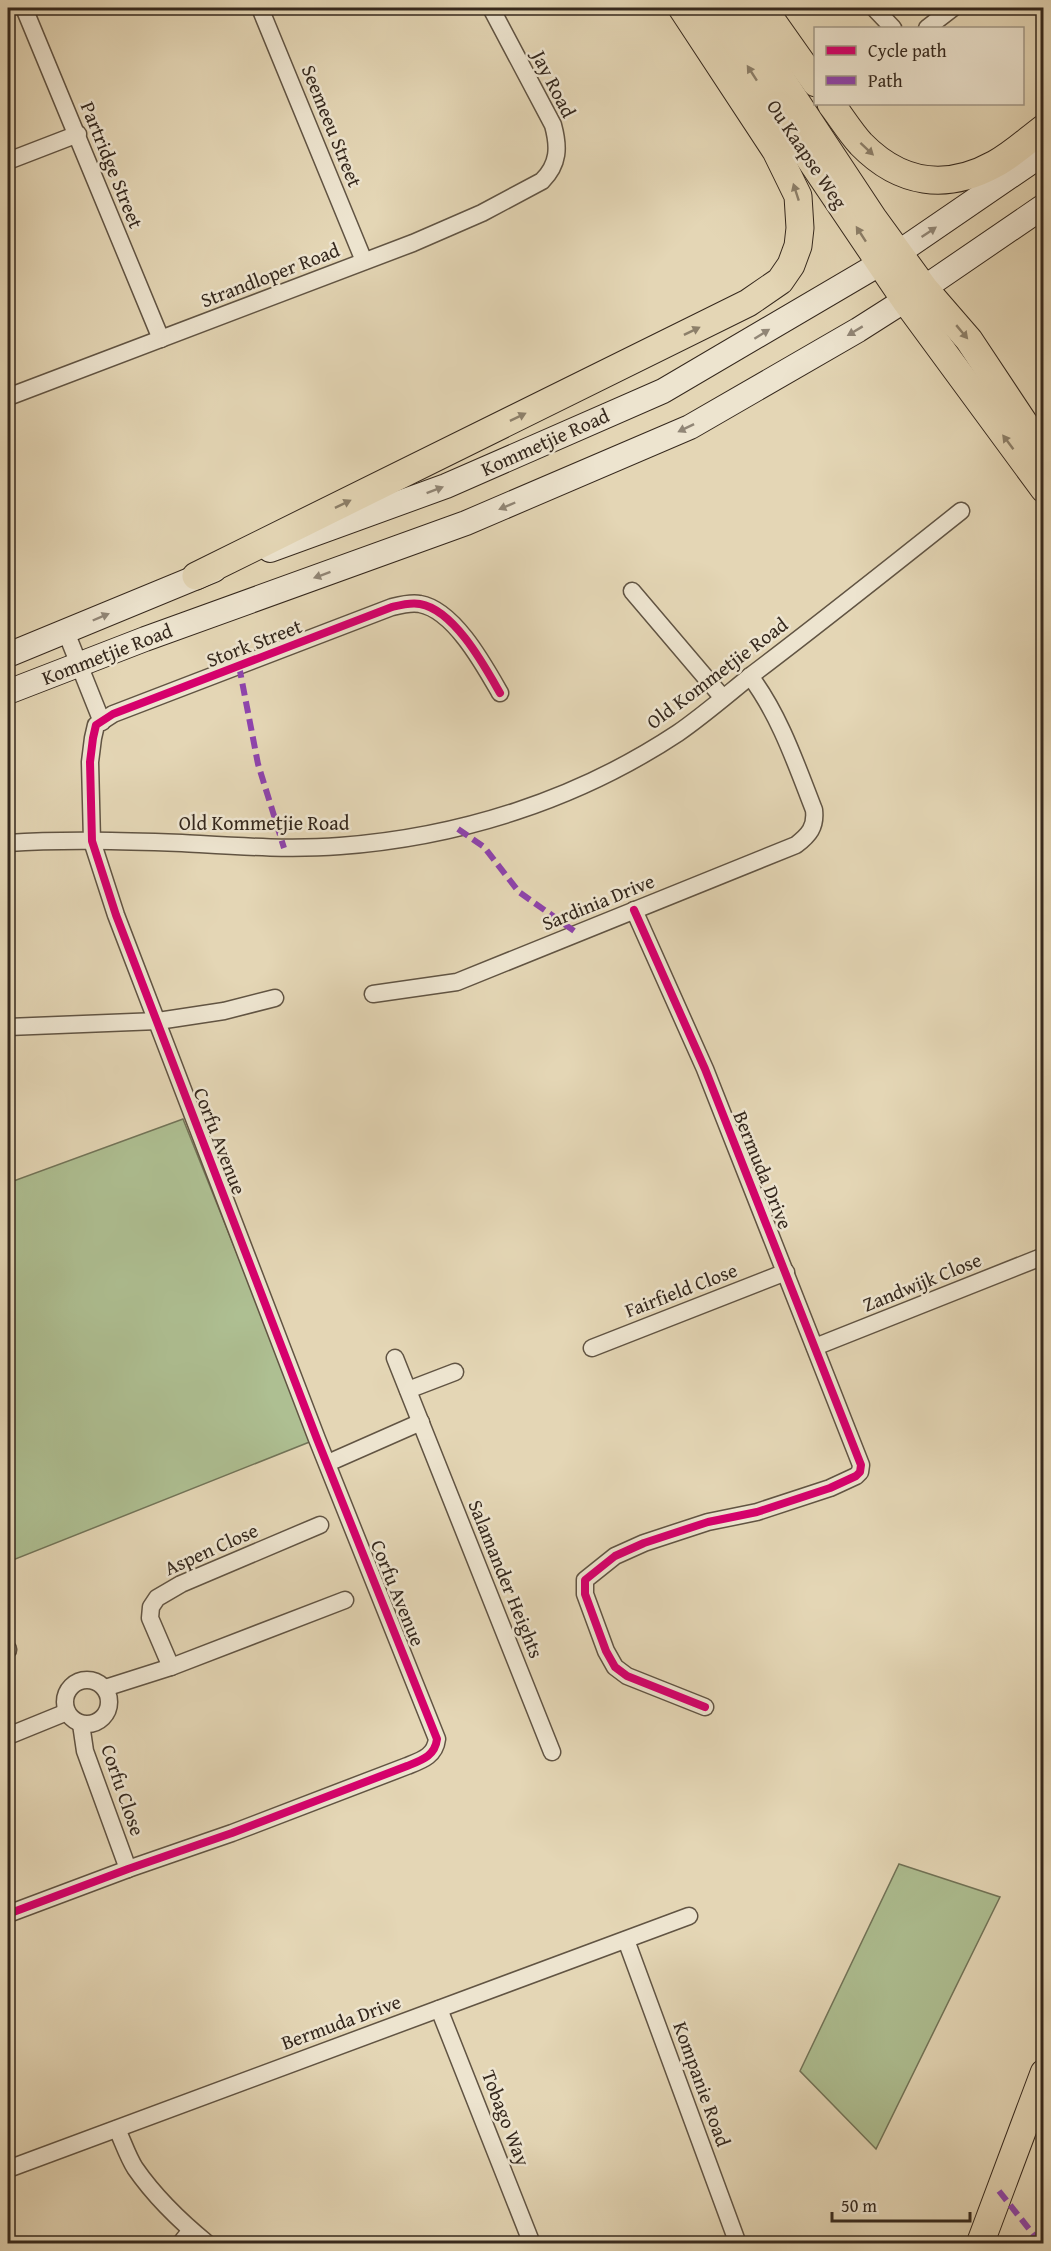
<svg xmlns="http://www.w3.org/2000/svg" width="1051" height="2251" font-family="'Gentium Book Plus',serif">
<rect width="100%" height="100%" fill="#e4d6b5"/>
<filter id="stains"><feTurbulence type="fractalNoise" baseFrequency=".00333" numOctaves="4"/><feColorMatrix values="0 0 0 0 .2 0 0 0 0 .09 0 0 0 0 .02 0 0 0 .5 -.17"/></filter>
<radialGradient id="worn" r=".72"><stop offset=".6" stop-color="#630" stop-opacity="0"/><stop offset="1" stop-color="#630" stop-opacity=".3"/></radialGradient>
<!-- green -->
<g fill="#aebf92" stroke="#727458" stroke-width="1.5">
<path d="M183,1119L312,1441L8,1562V1183Z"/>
<path d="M899,1864L1000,1897L876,2149L800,2071Z"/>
</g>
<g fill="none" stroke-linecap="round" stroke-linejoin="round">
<!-- street casing -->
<g stroke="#615443" stroke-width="19">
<g id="street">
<path d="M24,8L161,339"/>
<path d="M260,8L364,261"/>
<path d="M874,8L893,28"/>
<path d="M927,28L953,8"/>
<path d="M8,161L78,134"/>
<path d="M8,397L413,243L482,213L542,181C559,164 559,147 553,125L491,8"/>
<path d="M632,591L723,698"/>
<path d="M66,632L102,722"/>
<path d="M8,843C65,839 124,841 182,843C235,846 288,850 340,846C460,837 577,800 678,733C704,715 728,694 753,674C823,621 892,566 961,511"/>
<path d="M634,910L705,1069L861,1465L860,1472L856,1476L830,1488L757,1512L708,1522L644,1543L615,1556L585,1580V1594L606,1651L615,1667L627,1676L705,1707"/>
<path d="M373,994L457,982L796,845C809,835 816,827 814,810C796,764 780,716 750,676"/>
<path d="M8,1027L158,1021L224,1011L275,998"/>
<path d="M815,1347L1044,1256"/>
<path d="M592,1348L786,1272"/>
<path d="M395,1358L552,1752"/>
<path d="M408,1390L455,1372"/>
<path d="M328,1463L421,1422"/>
<path d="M8,1650V1649"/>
<path d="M171,1667L150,1618L151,1607L157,1598L181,1584L320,1525"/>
<circle cx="87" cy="1702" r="22"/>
<path d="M105,1688L171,1667L345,1600"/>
<path d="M81,1724L85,1751L128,1869"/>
<path d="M8,1736L67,1712"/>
<path d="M8,1914L128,1869L232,1833L407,1766C422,1760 435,1756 437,1739L317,1439L116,915L92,841L90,762L93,738L96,725L113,714L392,607C400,605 411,602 420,604C454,610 484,665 500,693"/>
<path d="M626,1940L738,2244"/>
<path d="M439,2009L532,2244"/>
<path d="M117,2129C123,2142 128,2157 135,2168C155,2197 181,2222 208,2244"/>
<path d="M8,2169L689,1916"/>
<path d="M180,2244L191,2230"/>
</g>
</g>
<!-- secondary casing -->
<g stroke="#35281d" stroke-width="26">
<g id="secondary">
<path d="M270,550L446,486L663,391L898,253L1044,153"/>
<path d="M8,655L214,570"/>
<path d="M8,692L145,639L466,523L690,427L858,330L924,288L1044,206"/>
</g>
</g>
<!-- primary casing -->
<g stroke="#35281d" stroke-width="29">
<g id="primary">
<path d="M708,8L905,300L1044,489"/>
<path d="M734,8L873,218L924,288L969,340L1044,453"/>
<path d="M763,8L816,83"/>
<path d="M831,104C841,117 850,132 861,144C900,184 946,191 995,164C1012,155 1028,140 1044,128"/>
<path d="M196,576L748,303L780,281L791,265L798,246L800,228L798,196L776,151L682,8"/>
<path d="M980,2244L1044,2073"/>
</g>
</g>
<!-- street -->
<use href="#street" stroke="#ede4cf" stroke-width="16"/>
<!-- secondary -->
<use href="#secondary" stroke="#ede4cf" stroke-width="24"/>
<!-- primary -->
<use href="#primary" stroke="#e4d6b5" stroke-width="27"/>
<!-- quiet -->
<g stroke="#8e44ad" stroke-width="6" stroke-dasharray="12 6" stroke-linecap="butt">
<path d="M239,666L258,764L284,848"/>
<path d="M458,829L484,847L519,892L577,933"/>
<path d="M999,2191L1041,2244"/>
</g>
<!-- cycleway casing -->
<g stroke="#ede4cf" stroke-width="11">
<g id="cycleway">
<path d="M634,910L705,1069L861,1465L860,1472L856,1476L830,1488L757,1512L708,1522L644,1543L615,1556L585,1580V1594L606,1651L615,1667L627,1676L705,1707"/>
<path d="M8,1914L128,1869L232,1833L407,1766C422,1760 435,1756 437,1739L317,1439L116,915L92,841L90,762L93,738L96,725L113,714L392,607C400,605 411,602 420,604C454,610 484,665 500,693"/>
</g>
</g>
<!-- cycleway -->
<use href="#cycleway" stroke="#d6006c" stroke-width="8"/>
</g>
<!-- one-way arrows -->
<defs><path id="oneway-solid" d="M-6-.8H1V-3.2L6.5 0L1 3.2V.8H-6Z" transform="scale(1.5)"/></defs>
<g fill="#8c7f69">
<use href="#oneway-solid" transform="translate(752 73) rotate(-123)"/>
<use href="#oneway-solid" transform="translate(867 149) rotate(43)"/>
<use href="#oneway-solid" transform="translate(796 192) rotate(-108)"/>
<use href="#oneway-solid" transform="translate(861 234) rotate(-123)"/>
<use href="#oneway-solid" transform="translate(692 331) rotate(-26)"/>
<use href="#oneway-solid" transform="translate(962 332) rotate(50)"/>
<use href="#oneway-solid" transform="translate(518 417) rotate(-26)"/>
<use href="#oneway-solid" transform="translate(1008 442) rotate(-127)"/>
<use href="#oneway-solid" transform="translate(343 504) rotate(-26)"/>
</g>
<g fill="#918676">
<use href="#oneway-solid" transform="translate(929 232) rotate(-34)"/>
<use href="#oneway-solid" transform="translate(855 331) rotate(149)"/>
<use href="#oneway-solid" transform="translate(762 334) rotate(-32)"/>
<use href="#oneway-solid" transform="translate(686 428) rotate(154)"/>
<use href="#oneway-solid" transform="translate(435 490) rotate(-21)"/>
<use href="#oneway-solid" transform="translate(507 506) rotate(157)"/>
<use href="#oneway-solid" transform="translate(322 575) rotate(160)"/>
<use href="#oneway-solid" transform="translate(101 617) rotate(-23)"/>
</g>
<g text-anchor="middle" stroke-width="5" stroke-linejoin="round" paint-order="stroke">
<!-- street labels -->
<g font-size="20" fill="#35281d" stroke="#ede4cf">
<text transform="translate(554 84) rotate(63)" y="7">Jay Road</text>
<text transform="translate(332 126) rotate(68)" y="7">Seemeeu Street</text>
<text transform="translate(807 154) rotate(56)" y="7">Ou Kaapse Weg</text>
<text transform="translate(112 165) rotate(68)" y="7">Partridge Street</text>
<text transform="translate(270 275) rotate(-21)" y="7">Strandloper Road</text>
<text transform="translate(545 442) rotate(-24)" y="7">Kommetjie Road</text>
<text transform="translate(254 643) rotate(-21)" y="7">Stork Street</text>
<text transform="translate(107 654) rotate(-21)" y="7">Kommetjie Road</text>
<text transform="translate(717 673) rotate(-37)" y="7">Old Kommetjie Road</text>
<text x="264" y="830">Old Kommetjie Road</text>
<text transform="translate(598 902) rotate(-22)" y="7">Sardinia Drive</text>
<text transform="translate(220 1141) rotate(69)" y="7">Corfu Avenue</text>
<text transform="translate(763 1170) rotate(68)" y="7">Bermuda Drive</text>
<text transform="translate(922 1282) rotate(-22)" y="7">Zandwijk Close</text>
<text transform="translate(681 1290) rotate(-21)" y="7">Fairfield Close</text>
<text transform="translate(211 1549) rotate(-24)" y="7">Aspen Close</text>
<text transform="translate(506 1579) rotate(68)" y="7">Salamander Heights</text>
<text transform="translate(398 1593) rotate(68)" y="7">Corfu Avenue</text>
<text transform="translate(123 1790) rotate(71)" y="7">Corfu Close</text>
<text transform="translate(341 2022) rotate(-20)" y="7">Bermuda Drive</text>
<text transform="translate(702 2084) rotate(70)" y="7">Kompanie Road</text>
<text transform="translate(506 2118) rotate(69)" y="7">Tobago Way</text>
</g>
</g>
<!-- margin -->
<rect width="1051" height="2251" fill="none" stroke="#e4d6b5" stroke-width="30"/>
<rect x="9" y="9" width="1033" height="2233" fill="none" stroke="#35281d" stroke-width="3"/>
<rect x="15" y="15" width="1021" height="2221" fill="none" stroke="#35281d" stroke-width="1.5"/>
<!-- legend -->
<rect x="814" y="27" width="210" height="78" fill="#ede4cf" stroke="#a39988" stroke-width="1.5"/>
<rect x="826" y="46" width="30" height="9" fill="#d6006c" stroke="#a39988" stroke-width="1.5"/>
<text x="868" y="57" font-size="18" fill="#35281d">Cycle path</text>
<rect x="826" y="76" width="30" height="9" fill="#8e44ad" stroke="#a39988" stroke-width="1.5"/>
<text x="868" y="87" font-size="18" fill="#35281d">Path</text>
<!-- scale -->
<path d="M832 2212v9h138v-9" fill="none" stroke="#35281d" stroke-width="3"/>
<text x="841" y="2212" font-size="18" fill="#35281d" stroke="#ede4cf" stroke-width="4.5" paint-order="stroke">50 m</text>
<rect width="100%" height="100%" filter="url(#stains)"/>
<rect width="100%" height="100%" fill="url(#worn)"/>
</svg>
